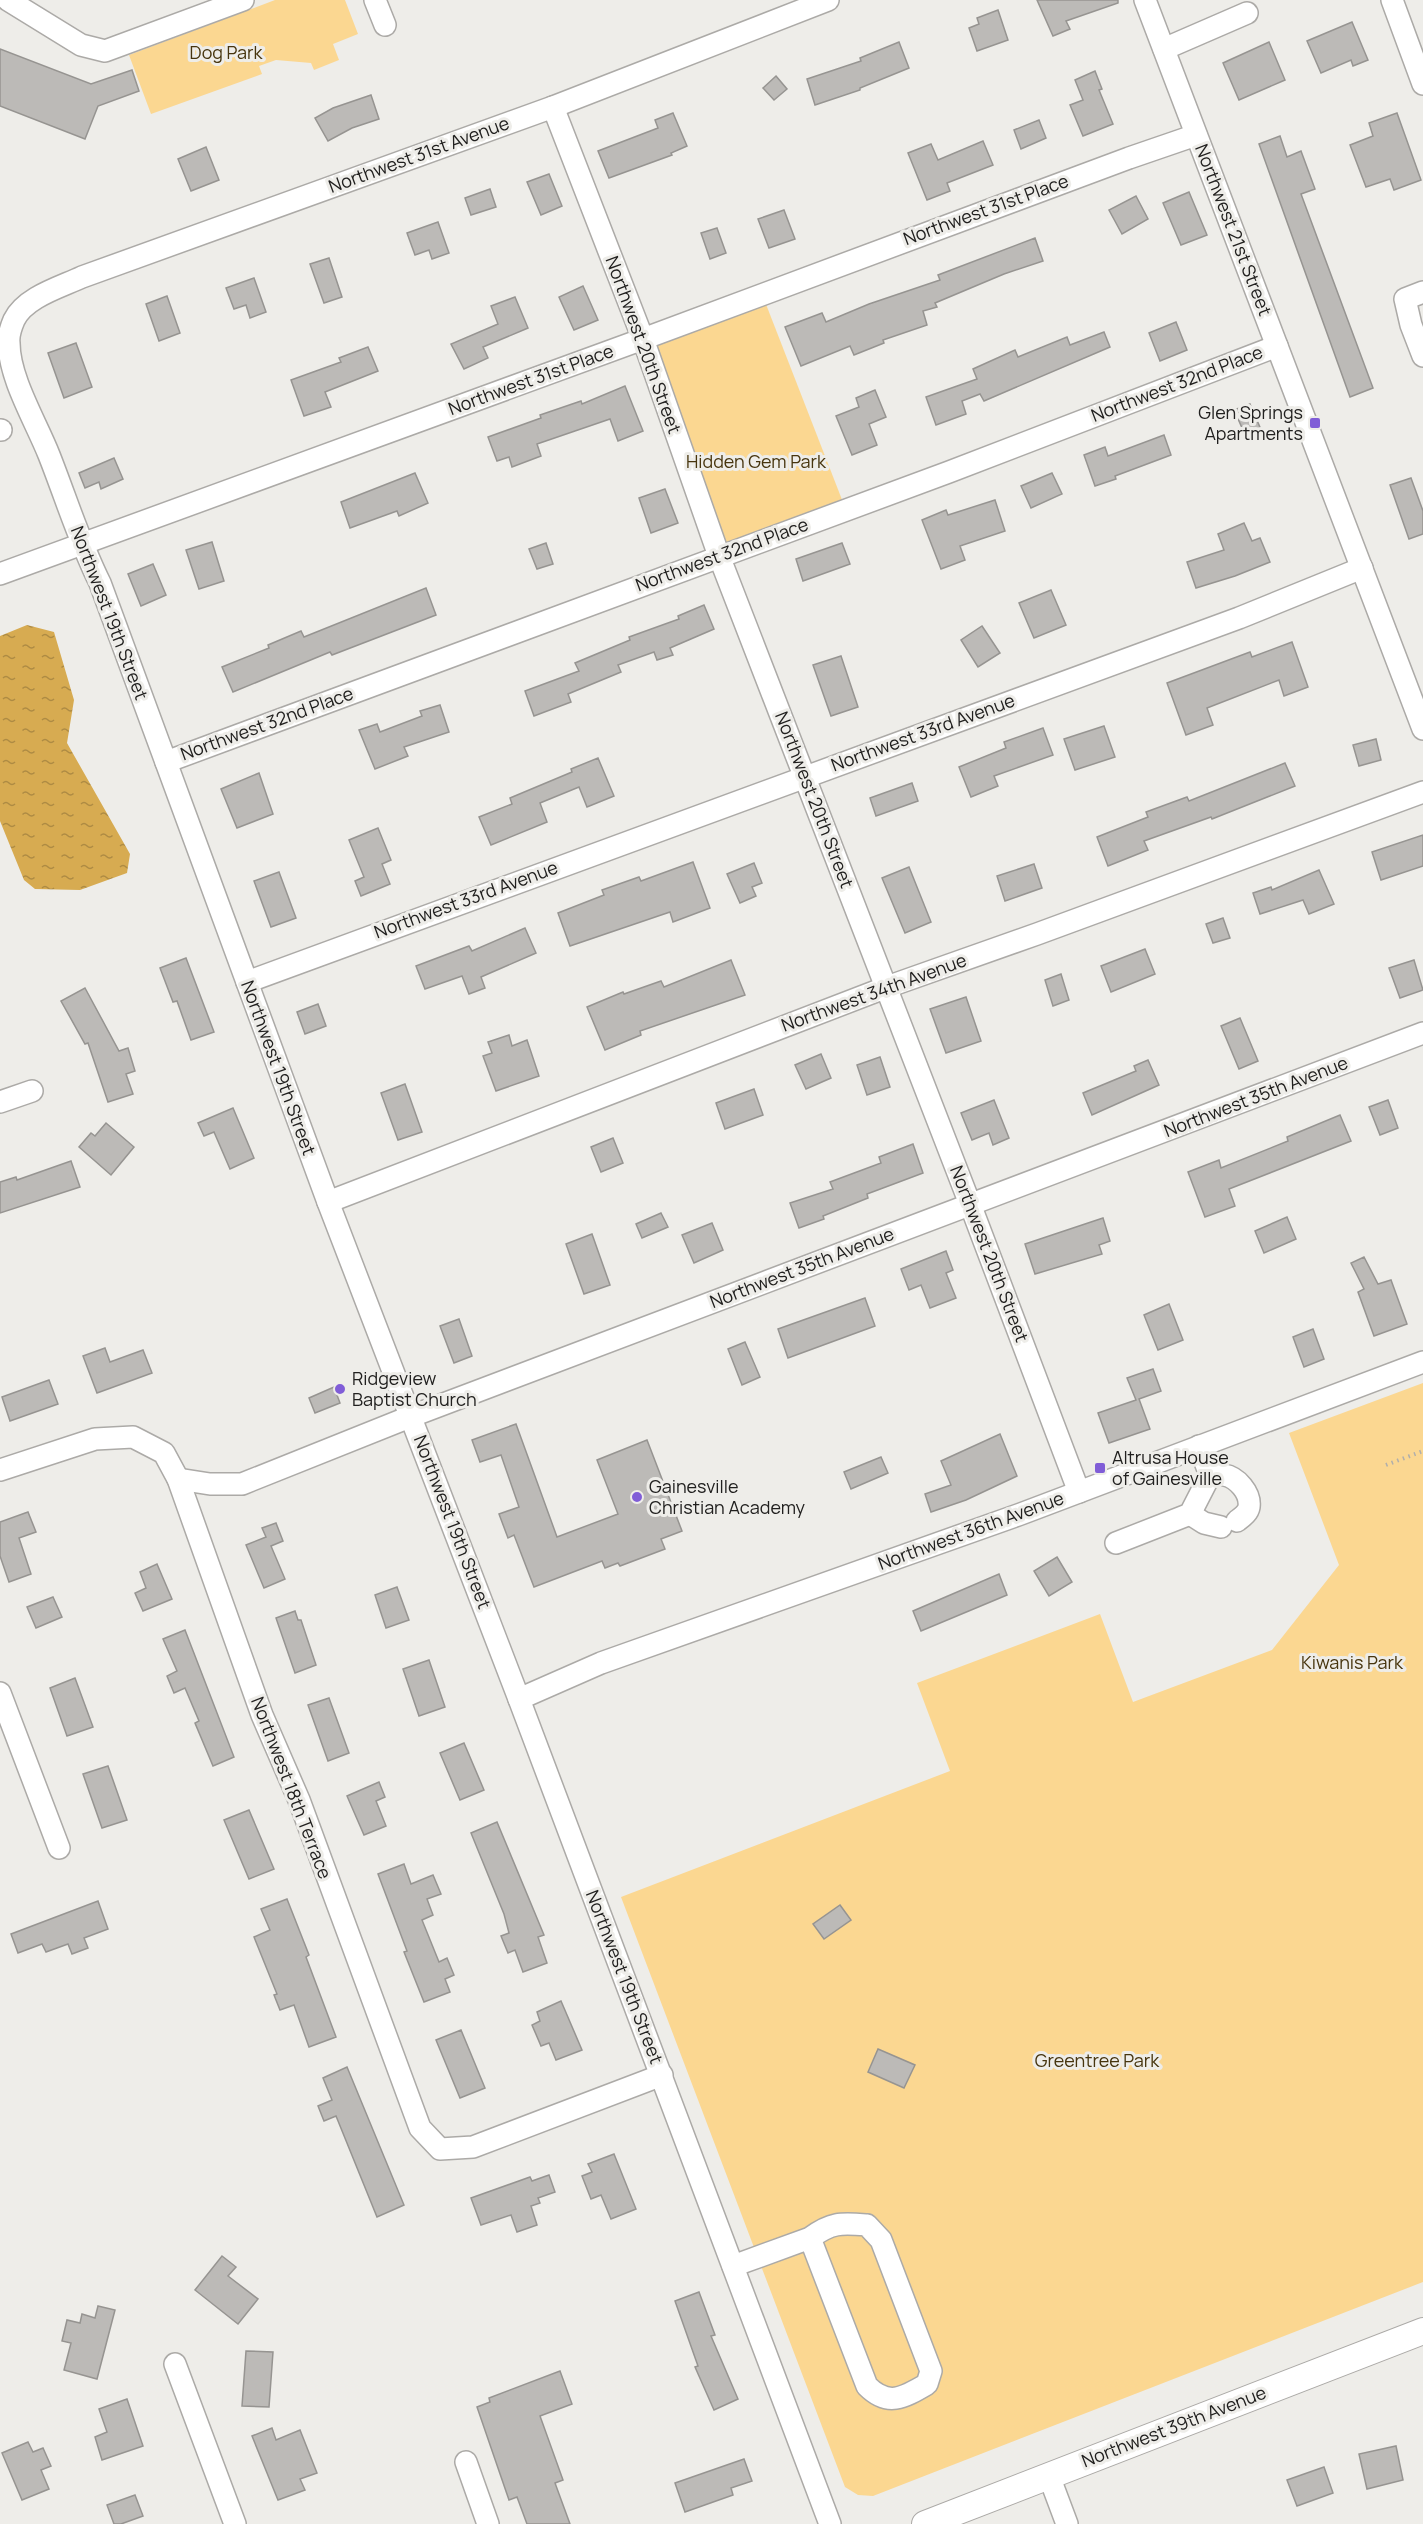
<svg xmlns="http://www.w3.org/2000/svg" width="1423" height="2524" font-family="Manrope,sans-serif">
<defs>
<pattern id="water-ripples" width="26" height="14" patternUnits="userSpaceOnUse" patternTransform="scale(1.5)"><rect width="26" height="14" fill="#d7ab51"/><path d="M2 4q2-2 4 0t4 0M15 11q2-2 4 0t4 0" fill="none" stroke="#ae8b43"/></pattern>
</defs>
<rect width="100%" height="100%" fill="#eeede9"/>
<!-- park -->
<g fill="#fbd791">
<path d="M275,0H345L358,34L333,44L339,60L314,70L311,63L276,60L259,66L262,74L151,114L129,55Z"/>
<path d="M762,294L846,510L719,556L643,339Z"/>
<path d="M1423,1383V2282L873,2496L858,2495L845,2487L621,1897L950,1771L917,1683L1100,1614L1133,1702L1272,1650L1339,1565L1289,1433Z"/>
</g>
<!-- water -->
<path fill="url(#water-ripples)" d="M27,625L54,632L74,700L67,743L130,854L127,873L80,890L35,889L24,880L0,821V636Z"/>
<!-- building -->
<g fill="#bcbab7" stroke="#969491" stroke-width="1.5">
<path d="M1037,0H1118V3L1066,21L1070,29L1053,36Z"/>
<path d="M998,10L1008,40L977,51L969,28L979,24L977,18Z"/>
<path d="M1352,22L1368,60L1353,66L1351,60L1321,73L1307,41Z"/>
<path d="M899,42L909,68L860,88V90L815,105L807,79L861,61L860,58Z"/>
<path d="M1269,42L1285,80L1239,100L1223,63Z"/>
<path d="M0,49L91,84L132,70L139,91L98,106L85,139L0,106Z"/>
<path d="M1095,71L1102,89L1099,90L1113,124L1083,136L1070,105L1083,100L1075,80Z"/>
<path d="M776,76L787,89L774,100L763,88Z"/>
<path d="M371,95L379,119L352,128L328,141L315,118L333,108Z"/>
<path d="M673,113L687,146L671,153L672,155L609,178L598,151L658,128L655,120Z"/>
<path d="M1397,113L1421,180L1394,190L1390,179L1366,187L1350,145L1373,136L1369,123Z"/>
<path d="M1039,120L1046,138L1021,149L1014,130Z"/>
<path d="M1280,136L1287,157L1301,151L1315,189L1301,194L1373,388L1350,397L1259,144Z"/>
<path d="M983,141L993,165L947,183L950,191L927,200L908,153L931,144L938,160Z"/>
<path d="M206,147L219,180L191,191L178,159Z"/>
<path d="M549,174L562,206L541,215L527,182Z"/>
<path d="M490,189L496,207L471,215L465,198Z"/>
<path d="M1189,192L1207,235L1181,245L1163,203Z"/>
<path d="M1136,196L1148,219L1122,234L1109,210Z"/>
<path d="M784,210L795,239L769,248L758,219Z"/>
<path d="M438,222L449,253L432,259L429,250L415,255L407,233Z"/>
<path d="M717,228L726,253L710,259L701,233Z"/>
<path d="M1035,238L1043,261L1004,274L935,303L937,307L923,311L927,325L883,340L884,343L854,355L850,346L801,366L785,327L822,313L826,322L869,304L940,280L938,275Z"/>
<path d="M329,258L342,297L324,303L310,264Z"/>
<path d="M254,278L266,312L250,318L246,305L234,309L226,288Z"/>
<path d="M583,286L598,320L574,330L559,297Z"/>
<path d="M167,296L180,333L159,341L146,304Z"/>
<path d="M515,297L528,328L483,347L488,358L464,369L451,344L498,324L491,306Z"/>
<path d="M1176,322L1187,350L1160,361L1149,333Z"/>
<path d="M1104,332L1110,347L984,401L980,394L962,401L966,414L936,425L926,397L977,379L973,369L1015,350L1018,357L1067,337L1070,345Z"/>
<path d="M76,343L92,387L64,398L48,353Z"/>
<path d="M368,347L378,371L325,392L331,407L304,416L291,380L341,362L339,358Z"/>
<path d="M625,386L643,431L618,441L610,419L537,444L541,456L512,467L509,457L497,461L488,437L541,418L540,415L581,401L582,404Z"/>
<path d="M875,390L886,417L869,424L877,445L852,455L836,416L859,407L856,398Z"/>
<path d="M1250,404L1262,432L1247,439L1234,410Z"/>
<path d="M1164,435L1171,455L1115,476L1116,479L1095,486L1084,455L1105,447L1108,456Z"/>
<path d="M114,458L123,479L101,489L99,482L85,488L79,473Z"/>
<path d="M415,473L428,503L399,516L397,511L350,528L341,502Z"/>
<path d="M1052,473L1062,494L1031,508L1021,486Z"/>
<path d="M1411,478L1423,511V534L1409,539L1390,485Z"/>
<path d="M665,489L678,523L651,533L639,498Z"/>
<path d="M995,500L1005,531L960,546L965,560L941,569L922,520L946,510L948,515Z"/>
<path d="M1244,523L1252,541L1260,538L1270,562L1235,576L1196,588L1187,562L1224,550L1218,534Z"/>
<path d="M212,542L224,581L199,589L186,550Z"/>
<path d="M546,543L553,564L537,569L529,549Z"/>
<path d="M842,543L850,564L803,581L796,559Z"/>
<path d="M153,564L166,595L141,606L128,574Z"/>
<path d="M426,588L436,615L332,655L330,652L233,692L222,667L269,648L268,645L301,631L304,637Z"/>
<path d="M1051,590L1066,625L1034,638L1019,603Z"/>
<path d="M704,605L714,629L670,648L673,655L657,660L654,652L618,665L621,672L568,694L571,702L534,716L525,691L579,671L575,663L630,640L629,637L679,619L678,616Z"/>
<path d="M982,626L1000,653L978,667L961,640Z"/>
<path d="M1292,642L1308,687L1284,696L1279,680L1207,708L1213,725L1186,735L1167,683L1250,652L1252,657Z"/>
<path d="M841,656L858,707L831,716L813,665Z"/>
<path d="M440,705L449,732L404,747L408,756L375,769L359,730L377,724L380,732L422,716L420,711Z"/>
<path d="M1104,726L1115,757L1075,770L1064,739Z"/>
<path d="M1043,728L1053,755L994,776L998,786L971,797L959,767L1006,748L1004,742Z"/>
<path d="M1376,739L1381,760L1359,766L1353,745Z"/>
<path d="M598,758L614,796L587,807L579,787L540,803L547,822L491,845L479,817L512,804L510,798L572,772L571,769Z"/>
<path d="M1285,763L1295,786L1212,819L1211,817L1144,841L1148,850L1108,866L1097,837L1148,817L1146,812L1187,797L1189,801Z"/>
<path d="M259,773L273,814L237,828L221,789Z"/>
<path d="M912,783L918,801L876,816L870,798Z"/>
<path d="M378,828L391,860L382,864L390,884L361,896L355,881L364,877L349,840Z"/>
<path d="M1423,835V866L1381,880L1372,852Z"/>
<path d="M693,862L710,908L673,922L670,912L570,946L558,913L604,895L602,890L639,877L641,881Z"/>
<path d="M754,863L762,883L752,887L756,896L740,903L727,874Z"/>
<path d="M1034,864L1042,888L1005,901L997,876Z"/>
<path d="M909,867L931,922L905,933L882,878Z"/>
<path d="M1319,870L1334,904L1309,914L1303,900L1260,914L1253,893L1271,887L1272,890Z"/>
<path d="M279,872L296,918L271,927L254,881Z"/>
<path d="M1223,918L1230,938L1213,943L1206,924Z"/>
<path d="M525,928L536,953L481,977L485,988L469,994L462,976L425,989L416,966L469,946L472,951Z"/>
<path d="M1145,949L1155,974L1111,992L1101,966Z"/>
<path d="M186,958L214,1032L191,1040L177,1001L173,1002L160,968Z"/>
<path d="M731,960L745,995L640,1031L641,1035L605,1050L587,1007L623,992L624,994L661,981L664,987Z"/>
<path d="M1414,960L1423,990L1400,998L1389,968Z"/>
<path d="M1061,974L1069,1000L1053,1006L1045,980Z"/>
<path d="M85,988L119,1051L128,1048L135,1071L126,1074L133,1094L108,1102L88,1043L85,1044L61,1001Z"/>
<path d="M966,997L981,1041L946,1053L930,1009Z"/>
<path d="M318,1004L326,1026L305,1034L297,1012Z"/>
<path d="M1240,1018L1258,1061L1239,1069L1221,1026Z"/>
<path d="M509,1035L512,1046L527,1040L539,1076L496,1091L483,1056L492,1053L488,1042Z"/>
<path d="M821,1054L831,1078L806,1089L795,1065Z"/>
<path d="M880,1057L890,1087L867,1095L857,1065Z"/>
<path d="M1148,1060L1159,1085L1092,1115L1083,1093L1136,1071L1134,1066Z"/>
<path d="M405,1084L422,1132L398,1140L381,1093Z"/>
<path d="M754,1089L763,1115L725,1129L716,1103Z"/>
<path d="M994,1100L1009,1138L993,1145L989,1133L972,1140L961,1113Z"/>
<path d="M1388,1100L1398,1128L1380,1135L1369,1107Z"/>
<path d="M233,1108L254,1158L230,1169L214,1132L204,1136L198,1123Z"/>
<path d="M1340,1115L1351,1141L1229,1189L1235,1206L1205,1217L1188,1172L1219,1160L1221,1168L1288,1141L1287,1137Z"/>
<path d="M106,1123L134,1147L111,1175L79,1147L91,1133L95,1136Z"/>
<path d="M613,1138L623,1163L601,1172L591,1147Z"/>
<path d="M913,1144L923,1173L867,1194L868,1198L823,1216L824,1219L799,1228L790,1203L833,1189L830,1182L881,1163L879,1157Z"/>
<path d="M71,1161L80,1187L0,1213V1182L16,1177L17,1180Z"/>
<path d="M661,1213L668,1227L642,1238L636,1224Z"/>
<path d="M1287,1217L1296,1239L1264,1253L1255,1231Z"/>
<path d="M1103,1218L1110,1241L1099,1245L1102,1254L1035,1274L1025,1244Z"/>
<path d="M712,1223L723,1250L694,1263L682,1235Z"/>
<path d="M592,1234L610,1285L584,1294L566,1244Z"/>
<path d="M946,1251L953,1270L946,1273L956,1298L930,1308L921,1285L909,1290L901,1269Z"/>
<path d="M1364,1257L1378,1284L1391,1280L1407,1324L1374,1336L1358,1292L1364,1289L1351,1263Z"/>
<path d="M865,1298L875,1326L788,1358L778,1329Z"/>
<path d="M1169,1304L1183,1340L1158,1350L1144,1315Z"/>
<path d="M459,1319L472,1356L454,1363L440,1326Z"/>
<path d="M1313,1329L1324,1359L1304,1367L1293,1337Z"/>
<path d="M745,1342L760,1377L742,1385L728,1349Z"/>
<path d="M105,1348L110,1362L143,1350L152,1373L97,1393L83,1356Z"/>
<path d="M1153,1369L1161,1391L1139,1399L1150,1429L1109,1443L1098,1413L1136,1400L1127,1378Z"/>
<path d="M49,1380L58,1404L10,1421L2,1397Z"/>
<path d="M334,1387L340,1403L315,1413L309,1398Z"/>
<path d="M516,1424L557,1537L618,1514L597,1460L647,1440L682,1531L661,1539L665,1549L620,1566L618,1563L605,1568L602,1561L534,1587L514,1535L508,1538L499,1514L519,1507L501,1455L480,1462L472,1440Z"/>
<path d="M1000,1434L1017,1476L966,1500L931,1512L925,1494L951,1485L941,1461Z"/>
<path d="M881,1457L888,1473L851,1489L844,1472Z"/>
<path d="M28,1512L36,1532L19,1538L31,1574L9,1582L0,1556V1522Z"/>
<path d="M276,1523L283,1541L271,1546L285,1579L264,1588L246,1545L266,1537L262,1528Z"/>
<path d="M1057,1557L1072,1582L1049,1596L1034,1571Z"/>
<path d="M157,1564L172,1599L143,1611L135,1593L146,1588L140,1572Z"/>
<path d="M999,1574L1007,1595L921,1631L913,1611Z"/>
<path d="M397,1587L409,1620L386,1628L375,1595Z"/>
<path d="M53,1597L62,1617L36,1628L27,1607Z"/>
<path d="M295,1611L298,1620H301L316,1665L295,1673L276,1618Z"/>
<path d="M185,1630L234,1757L213,1766L195,1723L199,1721L185,1688L174,1693L167,1676L177,1671L163,1639Z"/>
<path d="M429,1660L445,1707L419,1716L403,1669Z"/>
<path d="M75,1678L93,1727L67,1736L50,1688Z"/>
<path d="M329,1698L349,1753L328,1761L308,1705Z"/>
<path d="M464,1743L484,1790L460,1800L440,1753Z"/>
<path d="M108,1766L127,1820L102,1828L83,1774Z"/>
<path d="M379,1782L385,1797L376,1801L386,1826L364,1835L347,1796Z"/>
<path d="M249,1810L274,1869L249,1879L224,1820Z"/>
<path d="M497,1822L544,1935L538,1937L547,1963L523,1972L515,1950L508,1953L501,1936L509,1933L504,1914L471,1833Z"/>
<path d="M404,1864L411,1884L433,1875L441,1894L427,1899L433,1915L422,1920L439,1962L447,1958L454,1975L445,1979L450,1992L424,2002L404,1952L407,1951L378,1874Z"/>
<path d="M287,1899L309,1955L306,1957L336,2037L309,2047L294,2005L280,2010L274,1995L277,1994L254,1937L270,1930L261,1909Z"/>
<path d="M98,1901L108,1929L84,1938L88,1948L72,1954L68,1944L46,1952L42,1944L18,1953L11,1934Z"/>
<path d="M840,1905L851,1920L824,1939L813,1924Z"/>
<path d="M561,2001L582,2050L556,2060L549,2043L541,2046L532,2025L540,2021L537,2012Z"/>
<path d="M461,2030L485,2088L460,2098L436,2040Z"/>
<path d="M878,2049L915,2065L904,2088L868,2072Z"/>
<path d="M347,2067L404,2205L377,2217L336,2116L324,2121L318,2106L332,2100L323,2078Z"/>
<path d="M614,2154L636,2209L611,2219L601,2195L591,2199L582,2176L592,2172L588,2164Z"/>
<path d="M549,2175L555,2192L538,2198L540,2203L531,2206L537,2225L517,2232L511,2215L481,2225L471,2198L530,2177L532,2181Z"/>
<path d="M222,2256L236,2267L228,2276L258,2299L238,2324L195,2290Z"/>
<path d="M699,2292L715,2335L711,2336L738,2399L714,2410L695,2367L698,2366L675,2301Z"/>
<path d="M98,2306L115,2310L97,2379L64,2370L71,2343L62,2341L67,2320L80,2323L82,2314L95,2318Z"/>
<path d="M246,2351L273,2352L269,2407L242,2406Z"/>
<path d="M560,2371L572,2404L540,2416L563,2480L555,2483L570,2524H527L517,2497L509,2500L477,2407L490,2402L489,2398Z"/>
<path d="M127,2399L143,2446L102,2460L95,2437L107,2432L99,2409Z"/>
<path d="M272,2428L276,2440L300,2430L317,2473L300,2479L305,2490L278,2500L252,2436Z"/>
<path d="M28,2442L33,2452L43,2448L51,2466L41,2470L49,2489L22,2500L2,2453Z"/>
<path d="M1396,2446L1403,2480L1367,2489L1359,2454Z"/>
<path d="M744,2459L752,2481L731,2488L733,2495L685,2512L675,2483Z"/>
<path d="M1324,2467L1333,2493L1297,2506L1287,2480Z"/>
<path d="M135,2495L143,2516L121,2524H114L107,2505Z"/>
</g>
<g fill="none" stroke-linecap="round" stroke-linejoin="round">
<!-- minor casing -->
<g stroke="#acaaa7" stroke-width="24">
<g id="minor">
<path d="M8,0L81,45L105,51L243,0"/>
<path d="M375,0L385,25"/>
<path d="M828,0L553,107L82,277C61,287 25,297 14,320C11,327 8,335 9,343C9,378 36,422 49,455C66,498 79,541 100,583L328,1202L519,1699L830,2524"/>
<path d="M1145,0L1423,729"/>
<path d="M1392,0L1423,84"/>
<path d="M1164,49L1247,13"/>
<path d="M553,107L643,339L719,556L970,1204L1079,1492"/>
<path d="M1423,292L1405,299L1411,325L1423,356"/>
<path d="M0,430H1"/>
<path d="M0,574L643,339L1129,158L1196,135"/>
<path d="M166,762L949,472L1277,346"/>
<path d="M247,982L1239,618L1362,568"/>
<path d="M0,1102L32,1091"/>
<path d="M328,1202L887,987L1037,934L1423,792"/>
<path d="M0,1470L95,1439L133,1437L164,1453L178,1479L262,1715L299,1800L420,2128L440,2149L473,2147L662,2075"/>
<path d="M1210,1475C1214,1475 1220,1474 1224,1475C1237,1477 1251,1493 1249,1507C1248,1513 1242,1517 1237,1521"/>
<path d="M178,1479L210,1484H242L412,1416L1423,1033"/>
<path d="M1190,1514L1204,1523L1221,1527"/>
<path d="M1116,1543L1190,1514L1210,1475L1199,1446"/>
<path d="M0,1693L59,1848"/>
<path d="M519,1699L601,1663L1018,1515L1423,1362"/>
<path d="M733,2266L810,2238L867,2386C888,2407 903,2398 927,2384L931,2371L881,2240L867,2225C841,2223 832,2222 810,2238"/>
<path d="M175,2364L235,2524"/>
<path d="M466,2462L488,2524"/>
<path d="M1049,2476L1067,2524"/>
</g>
</g>
<!-- major casing -->
<g stroke="#acaaa7" stroke-width="28">
<path id="major" d="M925,2524L1423,2331"/>
</g>
<!-- path -->
<path stroke="#b0afac" stroke-width="4" stroke-dasharray="1.5 4.5" stroke-linecap="butt" d="M1386,1465L1423,1451"/>
<!-- minor -->
<use href="#minor" stroke="#fff" stroke-width="21"/>
<!-- major -->
<use href="#major" stroke="#fff" stroke-width="26"/>
</g>
<!-- markers -->
<g fill="#805dd7" stroke="#eeede9" stroke-width="2">
<rect x="1309" y="417" width="12" height="12" rx="3"/>
<circle cx="340" cy="1389" r="6"/>
<rect x="1094" y="1462" width="12" height="12" rx="3"/>
<circle cx="637" cy="1497" r="6"/>
</g>
<g text-anchor="middle" stroke-width="6" stroke-linejoin="round" paint-order="stroke">
<!-- park labels -->
<g font-size="18" fill="#47350e" stroke="#eeede9">
<text x="226" y="59">Dog Park</text>
<text x="756" y="468">Hidden Gem Park</text>
<text x="1352" y="1669">Kiwanis Park</text>
<text x="1097" y="2067">Greentree Park</text>
</g>
<!-- street labels -->
<g font-size="18" fill="#21201f" stroke="#eeede9">
<text transform="translate(419 155) rotate(-20)" y="6">Northwest 31st Avenue</text>
<text transform="translate(986 210) rotate(-20)" y="6">Northwest 31st Place</text>
<text transform="translate(1233 230) rotate(69)" y="6">Northwest 21st Street</text>
<text transform="translate(643 345) rotate(70)" y="6">Northwest 20th Street</text>
<text transform="translate(531 380) rotate(-20)" y="6">Northwest 31st Place</text>
<text transform="translate(1177 384) rotate(-21)" y="6">Northwest 32nd Place</text>
<text transform="translate(722 555) rotate(-20)" y="6">Northwest 32nd Place</text>
<text transform="translate(109 613) rotate(69)" y="6">Northwest 19th Street</text>
<text transform="translate(267 724) rotate(-20)" y="6">Northwest 32nd Place</text>
<text transform="translate(923 733) rotate(-20)" y="6">Northwest 33rd Avenue</text>
<text transform="translate(814 800) rotate(69)" y="6">Northwest 20th Street</text>
<text transform="translate(466 900) rotate(-20)" y="6">Northwest 33rd Avenue</text>
<text transform="translate(874 993) rotate(-20)" y="6">Northwest 34th Avenue</text>
<text transform="translate(278 1068) rotate(70)" y="6">Northwest 19th Street</text>
<text transform="translate(1256 1097) rotate(-21)" y="6">Northwest 35th Avenue</text>
<text transform="translate(989 1254) rotate(69)" y="6">Northwest 20th Street</text>
<text transform="translate(802 1268) rotate(-21)" y="6">Northwest 35th Avenue</text>
<text transform="translate(452 1522) rotate(69)" y="6">Northwest 19th Street</text>
<text transform="translate(971 1531) rotate(-20)" y="6">Northwest 36th Avenue</text>
<text transform="translate(291 1788) rotate(69)" y="6">Northwest 18th Terrace</text>
<text transform="translate(624 1977) rotate(69)" y="6">Northwest 19th Street</text>
<text transform="translate(1174 2427) rotate(-21)" y="6">Northwest 39th Avenue</text>
</g>
<!-- poi labels -->
<g font-size="18" fill="#21201f" stroke="#eeede9" text-anchor="start">
<text x="1303" y="419" text-anchor="end">Glen Springs<tspan x="1303" dy="21">Apartments</tspan></text>
<text x="352" y="1385">Ridgeview<tspan x="352" dy="21">Baptist Church</tspan></text>
<text x="1112" y="1464">Altrusa House<tspan x="1112" dy="21">of Gainesville</tspan></text>
<text x="649" y="1493">Gainesville<tspan x="649" dy="21">Christian Academy</tspan></text>
</g>
</g>
</svg>
